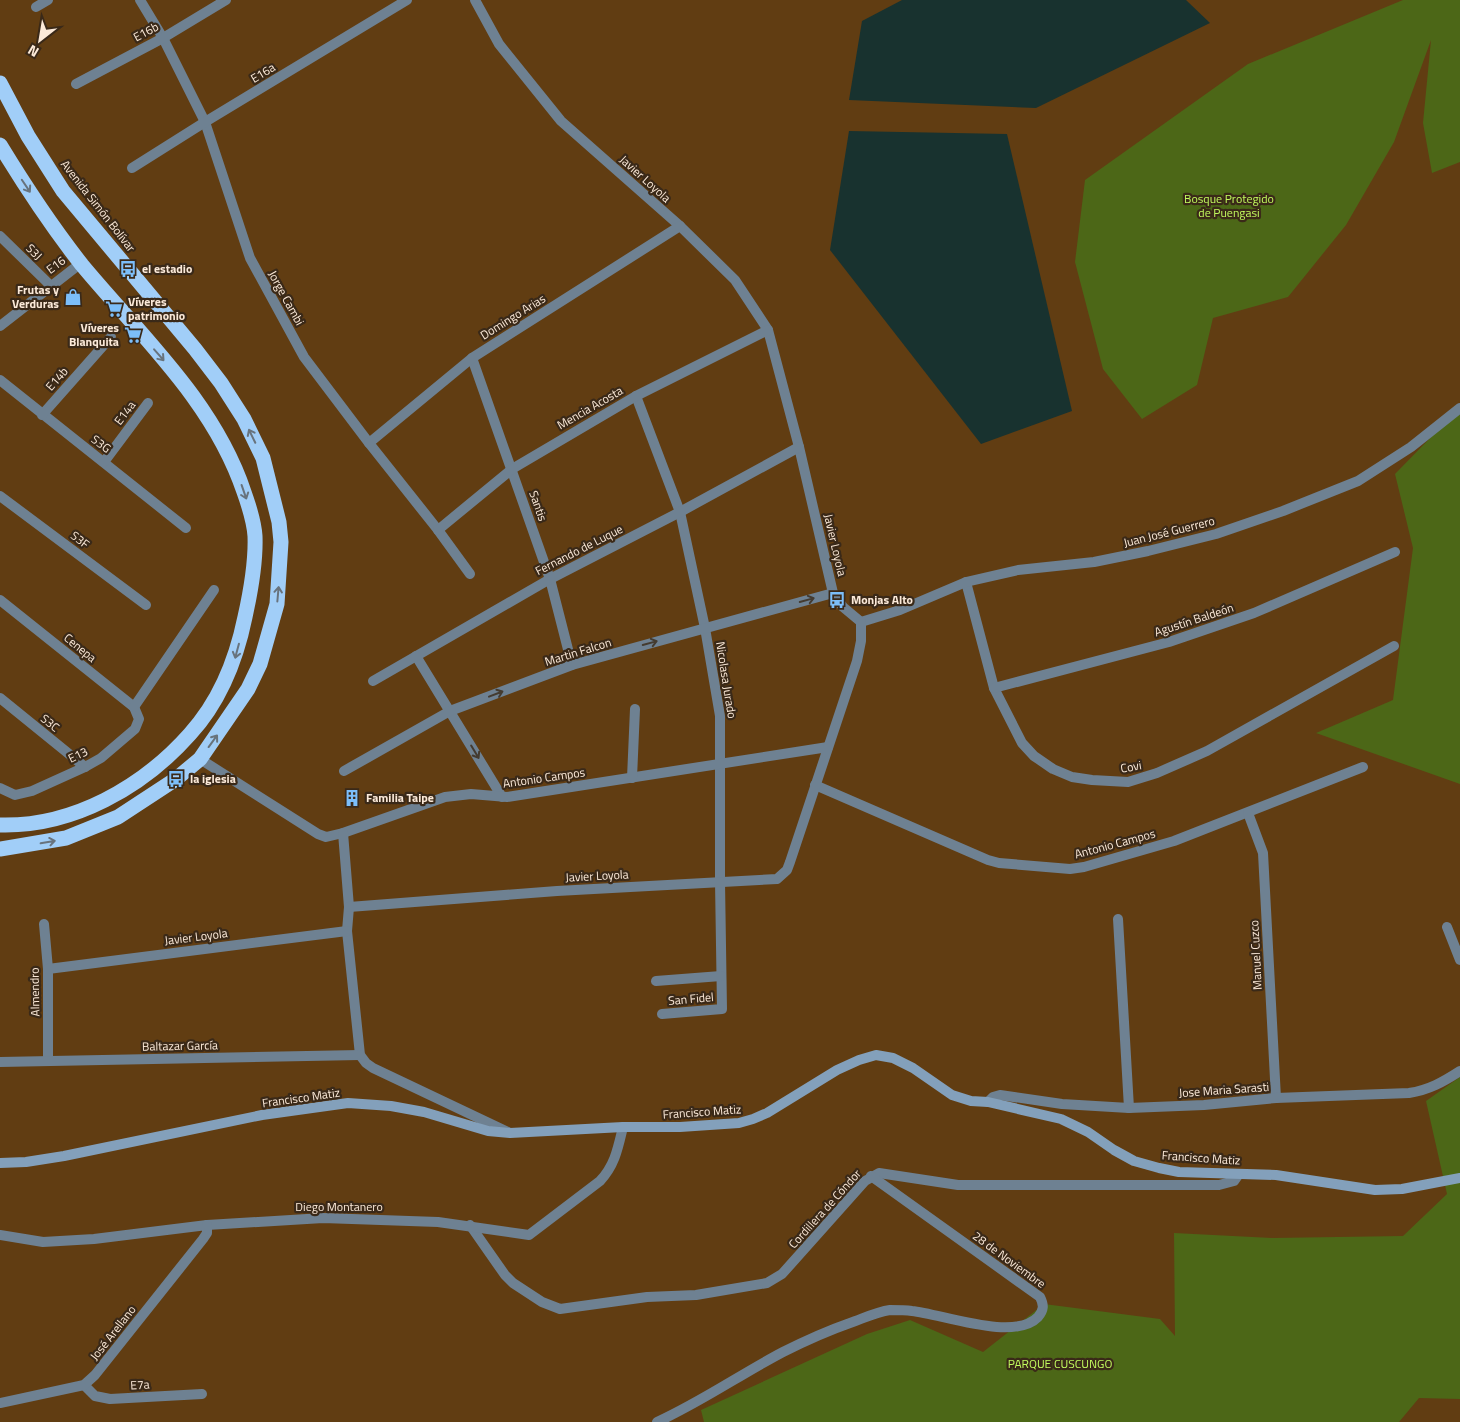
<svg xmlns="http://www.w3.org/2000/svg" width="1460" height="1422" font-family="'Titillium Web',sans-serif">
<rect width="100%" height="100%" fill="#613d12"/>
<!-- green -->
<g fill="#4c6717">
<path d="M1403,0H1460V162L1432,173L1423,123L1431,40L1394,142L1346,225L1288,297L1213,318L1197,385L1142,419L1103,369L1075,262L1085,180L1248,64Z"/>
<path d="M1460,411V784L1316,733L1393,700L1413,548L1395,474L1438,430Z"/>
<path d="M1460,1077V1399L1419,1398L1399,1422H704L701,1410L867,1334L910,1320L983,1352L1044,1304L1160,1319L1175,1336L1174,1233L1272,1238L1403,1236L1447,1194L1426,1101Z"/>
</g>
<!-- water -->
<g fill="#18322f">
<path d="M902,0H1186L1210,23L1036,108L849,100L862,21Z"/>
<path d="M849,131L1007,134L1072,411L981,444L830,250Z"/>
</g>
<g fill="none" stroke-linecap="round" stroke-linejoin="round">
<!-- street -->
<g stroke="#6e8192" stroke-width="10">
<path d="M140,0L163,38L205,122L250,258L304,357L369,443L438,530L470,574"/>
<path d="M475,0L499,44L561,121L680,226L735,280L768,330L799,447L833,593L843,607L861,622"/>
<path d="M36,7L48,0"/>
<path d="M76,84L163,38L226,0"/>
<path d="M132,168L205,122L407,0"/>
<path d="M0,236L50,285"/>
<path d="M0,326L81,263"/>
<path d="M472,358L550,579L572,665"/>
<path d="M0,380L186,528"/>
<path d="M636,396L680,512L705,628L720,716V882L722,1009L662,1014"/>
<path d="M42,415L111,337"/>
<path d="M369,443L472,358L680,226"/>
<path d="M104,462L148,403"/>
<path d="M0,496L146,605"/>
<path d="M438,530L512,469L636,396L768,330"/>
<path d="M966,582L994,688L1022,743L1034,756L1053,769L1072,777L1092,780L1128,782L1157,773L1207,751L1394,646"/>
<path d="M0,600L134,707L139,719L135,729L101,758L85,767L32,791L15,795L0,788"/>
<path d="M861,622L900,610L966,582L1018,570L1094,562L1148,551L1216,534L1283,511L1358,481L1411,447L1460,408"/>
<path d="M416,656L502,797"/>
<path d="M373,681L550,579L680,512L799,447"/>
<path d="M994,688L1169,642L1254,613L1395,552"/>
<path d="M0,698L85,767"/>
<path d="M134,707L214,590"/>
<path d="M200,759L318,834L326,837L343,833L445,797L471,794L507,797L828,747"/>
<path d="M344,771L450,711L572,665L833,593"/>
<path d="M632,778L635,709"/>
<path d="M815,785L988,860L999,863L1070,869L1084,867L1174,841L1363,767"/>
<path d="M1248,813L1263,853L1276,1098"/>
<path d="M343,833L349,907L347,931L360,1055L366,1063L373,1068L508,1132"/>
<path d="M349,907L557,891L777,879L787,870L790,862L857,661L861,641V622"/>
<path d="M1118,919L1129,1108"/>
<path d="M44,924L48,969V1060"/>
<path d="M1447,927L1460,960"/>
<path d="M48,969L347,931"/>
<path d="M656,981L721,976"/>
<path d="M0,1062L360,1055"/>
<path d="M988,1102L993,1097L1000,1095L1062,1104L1129,1108L1204,1105L1276,1098L1409,1093C1429,1090 1443,1082 1460,1071"/>
<path d="M470,1225L505,1275L513,1283L542,1302L560,1309L647,1297L696,1295L767,1283L782,1274L865,1181L879,1173L958,1185H1219L1234,1181L1239,1174"/>
<path d="M0,1235L43,1242L94,1239L207,1225L323,1218L438,1222L529,1235L600,1181C615,1165 618,1148 623,1127"/>
<path d="M84,1385L95,1396L110,1399L202,1394"/>
<path d="M0,1403L84,1385L95,1375L203,1239L207,1233V1225"/>
<path d="M657,1422C701,1402 741,1374 783,1352C805,1341 827,1331 850,1323C862,1319 876,1312 890,1310C897,1310 905,1310 912,1311C942,1314 1014,1342 1038,1317C1044,1310 1044,1305 1040,1297L871,1176"/>
</g>
<!-- secondary -->
<path stroke="#83a0bb" stroke-width="10" d="M0,1163L26,1162L64,1156L262,1115L348,1103L391,1106L424,1112L488,1131L510,1133L623,1127H680L739,1123L753,1119L767,1113L837,1070L859,1060L876,1055L893,1058L913,1068L952,1095L971,1101L988,1102L1061,1119L1088,1132L1114,1150L1134,1161L1159,1168L1179,1172L1276,1175L1375,1190L1402,1189L1460,1178"/>
<!-- highway -->
<g stroke="#a1cef8" stroke-width="15">
<path d="M0,83L28,136L63,191L195,349L221,383L244,419L263,458L279,522L281,542L277,604L260,664L248,689L200,759L176,779L118,817L66,838L0,849"/>
<path d="M0,145C25,186 52,227 82,265C141,336 214,402 244,492C249,506 254,521 255,536C256,563 251,590 245,617C236,661 220,701 190,734C143,787 73,827 0,825"/>
</g>
</g>
<!-- one-way arrows -->
<defs><path id="oneway-shaft" d="M-6 0H5M1.5-3L5.5 0L1.5 3" fill="none" stroke-width="1.6" stroke-linecap="round" stroke-linejoin="round" transform="scale(1.25)"/></defs>
<g stroke="#68737d">
<use href="#oneway-shaft" transform="translate(26 186) rotate(56)"/>
<use href="#oneway-shaft" transform="translate(159 355) rotate(49)"/>
<use href="#oneway-shaft" transform="translate(252 436) rotate(-116)"/>
<use href="#oneway-shaft" transform="translate(244 492) rotate(71)"/>
<use href="#oneway-shaft" transform="translate(278 594) rotate(-85)"/>
<use href="#oneway-shaft" transform="translate(237 651) rotate(105)"/>
<use href="#oneway-shaft" transform="translate(213 741) rotate(-54)"/>
<use href="#oneway-shaft" transform="translate(48 842) rotate(-10)"/>
</g>
<g stroke="#443b30">
<use href="#oneway-shaft" transform="translate(807 600) rotate(-15)"/>
<use href="#oneway-shaft" transform="translate(650 643) rotate(-15)"/>
<use href="#oneway-shaft" transform="translate(496 694) rotate(-21)"/>
<use href="#oneway-shaft" transform="translate(475 752) rotate(59)"/>
</g>
<!-- icons -->
<defs>
<g id="bus-bare" transform="scale(1.35)"><path d="M-5-6H5V4H4V6H2V4H-2V6H-4V4H-5ZM-3.5-4V0h7V-4ZM-3.5 1.2v1.5H-2V1.2ZM2 1.2v1.5H3.5V1.2Z" fill="#7cbef9" stroke="#3a2918" stroke-width="2.5" paint-order="stroke"/></g>
<g id="shop-bare" transform="scale(1.35)"><path d="M-5-2.5h2.3a2.7 3.5 0 0 1 5.4 0H5L5.5 6h-11ZM-1.5-2.5h3a1.5 2.3 0 0 0-3 0Z" fill="#7cbef9" stroke="#3a2918" stroke-width="2.5" paint-order="stroke"/></g>
<g id="supermarket-bare" transform="scale(1.35)"><path d="M-6-5.5h2.5l.6 2H6L4.5 2H-2.5L-4.4-4H-6ZM-1.5 3.2a1.3 1.3 0 1 0 .1 0ZM3 3.2a1.3 1.3 0 1 0 .1 0Z" fill="#7cbef9" stroke="#3a2918" stroke-width="2.5" paint-order="stroke"/></g>
<g id="building-bare" transform="scale(1.35)"><path d="M-4-6H4V6H1V3H-1V6H-4ZM-2.5-4.3h1.7v1.8h-1.7ZM.8-4.3h1.7v1.8H.8ZM-2.5-1h1.7V.8h-1.7ZM.8-1h1.7V.8H.8Z" fill="#7cbef9" stroke="#3a2918" stroke-width="2.5" paint-order="stroke"/></g>
</defs>
<g fill-rule="evenodd">
<use href="#bus-bare" x="128" y="269"/>
<use href="#shop-bare" x="73" y="297"/>
<use href="#supermarket-bare" x="114" y="309"/>
<use href="#supermarket-bare" x="133" y="335"/>
<use href="#bus-bare" x="837" y="600"/>
<use href="#bus-bare" x="176" y="779"/>
<use href="#building-bare" x="352" y="798"/>
</g>
<g text-anchor="middle" stroke-width="4.5" stroke-linejoin="round" paint-order="stroke">
<!-- street labels -->
<g font-size="12" fill="#fcead9" stroke="#3a2918">
<text transform="translate(146 32) rotate(-28)" y="4">E16b</text>
<text transform="translate(263 73) rotate(-31)" y="4">E16a</text>
<text transform="translate(645 179) rotate(42)" y="4">Javier Loyola</text>
<text transform="translate(98 206) rotate(52)" y="4">Avenida Simón Bolívar</text>
<text transform="translate(34 252) rotate(45)" y="4">S3J</text>
<text transform="translate(56 265) rotate(-36)" y="4">E16</text>
<text transform="translate(286 298) rotate(61)" y="4">Jorge Cambi</text>
<text transform="translate(513 317) rotate(-32)" y="4">Domingo Arias</text>
<text transform="translate(57 379) rotate(-49)" y="4">E14b</text>
<text transform="translate(590 408) rotate(-30)" y="4">Mencia Acosta</text>
<text transform="translate(125 413) rotate(-53)" y="4">E14a</text>
<text transform="translate(101 444) rotate(37)" y="4">S3G</text>
<text transform="translate(538 506) rotate(71)" y="4">Santis</text>
<text transform="translate(1169 532) rotate(-14)" y="4">Juan José Guerrero</text>
<text transform="translate(80 540) rotate(37)" y="4">S3F</text>
<text transform="translate(835 545) rotate(77)" y="4">Javier Loyola</text>
<text transform="translate(579 550) rotate(-27)" y="4">Fernando de Luque</text>
<text transform="translate(1194 620) rotate(-18)" y="4">Agustín Baldeón</text>
<text transform="translate(80 648) rotate(39)" y="4">Cenepa</text>
<text transform="translate(578 652) rotate(-17)" y="4">Martin Falcon</text>
<text transform="translate(726 680) rotate(81)" y="4">Nicolasa Jurado</text>
<text transform="translate(50 723) rotate(39)" y="4">S3C</text>
<text transform="translate(78 755) rotate(-26)" y="4">E13</text>
<text transform="translate(1131 767) rotate(-10)" y="4">Covi</text>
<text transform="translate(544 778) rotate(-8)" y="4">Antonio Campos</text>
<text transform="translate(1115 844) rotate(-15)" y="4">Antonio Campos</text>
<text transform="translate(597 876) rotate(-3)" y="4">Javier Loyola</text>
<text transform="translate(196 937) rotate(-7)" y="4">Javier Loyola</text>
<text transform="translate(1256 955) rotate(-93)" y="4">Manuel Cuzco</text>
<text transform="translate(35 992) rotate(-91)" y="4">Almendro</text>
<text transform="translate(691 999) rotate(-5)" y="4">San Fidel</text>
<text transform="translate(180 1046) rotate(-1)" y="4">Baltazar García</text>
<text transform="translate(1224 1090) rotate(-4)" y="4">Jose Maria Sarasti</text>
<text transform="translate(301 1098) rotate(-8)" y="4">Francisco Matiz</text>
<text transform="translate(702 1112) rotate(-4)" y="4">Francisco Matiz</text>
<text transform="translate(1201 1158) rotate(4)" y="4">Francisco Matiz</text>
<text x="339" y="1211">Diego Montanero</text>
<text transform="translate(825 1209) rotate(-48)" y="4">Cordillera de Cóndor</text>
<text transform="translate(1009 1260) rotate(36)" y="4">28 de Noviembre</text>
<text transform="translate(113 1333) rotate(-52)" y="4">José Arellano</text>
<text transform="translate(140 1385) rotate(-3)" y="4">E7a</text>
</g>
<!-- park labels -->
<g font-size="12" fill="#c2fb5e" stroke="#3a2918">
<text x="1229" y="203">Bosque Protegido<tspan x="1229" dy="14">de Puengasi</tspan></text>
<text x="1060" y="1368">PARQUE CUSCUNGO</text>
</g>
<!-- poi labels -->
<g font-size="12" font-weight="bold" fill="#fcead9" stroke="#3a2918" text-anchor="start">
<text x="142" y="273">el estadio</text>
<text x="59" y="294" text-anchor="end">Frutas y<tspan x="59" dy="14">Verduras</tspan></text>
<text x="128" y="306">Víveres<tspan x="128" dy="14">patrimonio</tspan></text>
<text x="119" y="332" text-anchor="end">Víveres<tspan x="119" dy="14">Blanquita</tspan></text>
<text x="851" y="604">Monjas Alto</text>
<text x="190" y="783">la iglesia</text>
<text x="366" y="802">Familia Taipe</text>
</g>
</g>
<!-- north arrow -->
<g transform="translate(40 40) rotate(211)" stroke="#3a2918" stroke-width="4" paint-order="stroke">
<path d="M0-4L9 19L0 12L-9 19Z" fill="#fcead9"/>
<text y="-8" font-size="14" font-weight="bold" text-anchor="middle" fill="#fcead9">N</text>
</g>
</svg>
